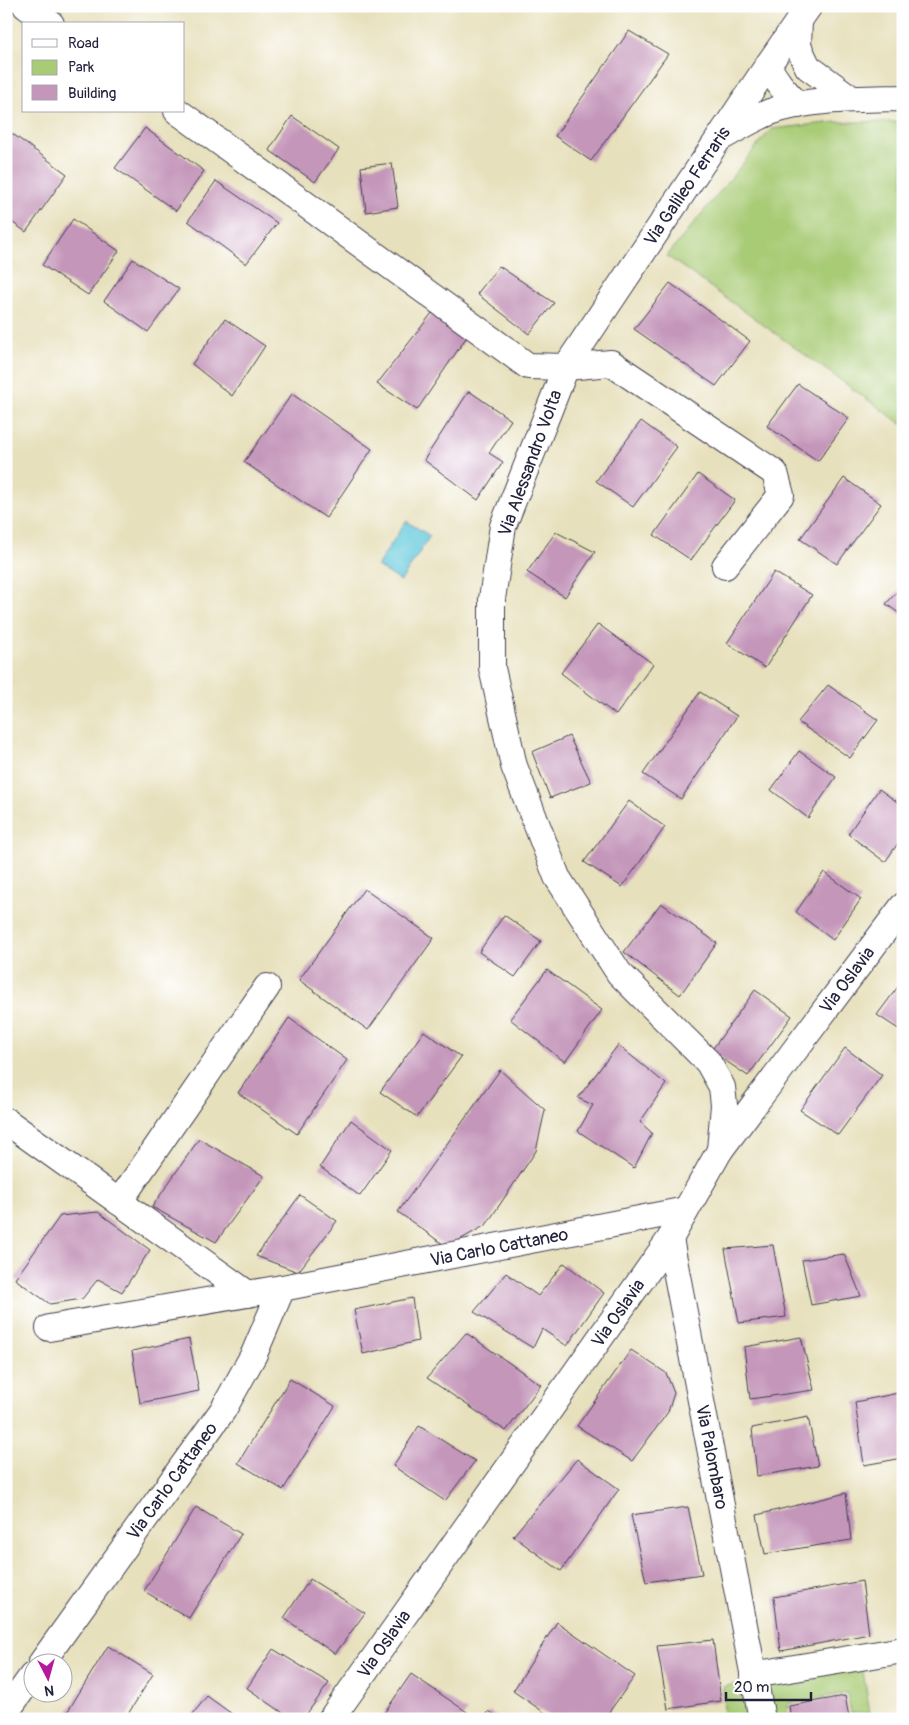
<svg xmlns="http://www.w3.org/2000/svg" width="909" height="1725" font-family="Pangolin,sans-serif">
<rect width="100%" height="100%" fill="#fff"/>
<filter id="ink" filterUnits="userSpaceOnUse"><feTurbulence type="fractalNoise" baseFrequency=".02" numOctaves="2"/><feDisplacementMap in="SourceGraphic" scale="10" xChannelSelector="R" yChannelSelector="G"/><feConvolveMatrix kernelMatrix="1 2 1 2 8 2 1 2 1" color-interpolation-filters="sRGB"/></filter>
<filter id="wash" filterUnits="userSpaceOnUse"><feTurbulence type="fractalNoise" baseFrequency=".0096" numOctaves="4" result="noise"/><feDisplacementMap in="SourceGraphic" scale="20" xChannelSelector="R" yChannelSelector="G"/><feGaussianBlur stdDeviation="1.12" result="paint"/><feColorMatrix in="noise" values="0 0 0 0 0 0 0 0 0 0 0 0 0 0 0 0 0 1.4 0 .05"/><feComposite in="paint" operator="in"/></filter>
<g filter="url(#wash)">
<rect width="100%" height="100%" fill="#e7e0bc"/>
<!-- green -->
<g fill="#a8cb75" stroke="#657658">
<path d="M836,122H903V425L667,256L771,129Z"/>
<path d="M861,1659L870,1713H851L847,1693L787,1704L788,1719H765L757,1677Z"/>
<path d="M751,1680L759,1719H723L724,1715L723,1687Z"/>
</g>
<!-- water -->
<path fill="#5ec7db" stroke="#40748b" d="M406,521L430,536L401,581L377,566Z"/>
<g id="blocks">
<!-- building -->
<g fill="#c496ba">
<path d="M629,31L668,54L591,161L555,136Z"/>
<path d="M292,116L339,149L315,182L269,150Z"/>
<path d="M145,128L204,171L176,211L115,168Z"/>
<path d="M6,129L67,174L26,232L6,218Z"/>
<path d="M392,163L398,207L366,212L361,167Z"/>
<path d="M216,181L277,223L246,264L188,221Z"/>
<path d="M73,219L119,251L88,295L42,265Z"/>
<path d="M133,259L179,289L148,332L104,301Z"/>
<path d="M499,266L554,303L529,334L477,294Z"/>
<path d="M670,283L750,341L716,386L634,329Z"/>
<path d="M432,313L468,335L417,410L377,384Z"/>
<path d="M225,319L265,346L232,396L192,364Z"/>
<path d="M798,384L849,418L818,461L767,426Z"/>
<path d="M469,391L511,420L489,453L503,462L478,500L424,460Z"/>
<path d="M292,394L372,449L326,518L244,462Z"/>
<path d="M641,421L677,447L633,507L596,481Z"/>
<path d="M698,474L735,500L691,560L654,535Z"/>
<path d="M844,478L881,504L837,564L800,539Z"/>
<path d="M556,532L595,552L565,597L527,572Z"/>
<path d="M774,572L812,595L765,668L727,643Z"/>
<path d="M903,585V616L886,604Z"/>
<path d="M598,624L653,664L616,715L561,673Z"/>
<path d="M828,685L878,720L850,758L798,722Z"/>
<path d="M700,692L737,716L681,799L643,774Z"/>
<path d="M569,736L591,782L550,798L532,752Z"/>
<path d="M799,751L836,777L808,818L771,790Z"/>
<path d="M879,789L903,806V836L885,862L848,834Z"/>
<path d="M629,801L665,827L622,887L584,862Z"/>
<path d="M824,872L861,899L833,940L796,912Z"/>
<path d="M364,889L434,938L368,1030L299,980Z"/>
<path d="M661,903L717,943L680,995L624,952Z"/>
<path d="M504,915L541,941L515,977L479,952Z"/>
<path d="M547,970L602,1010L565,1062L510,1019Z"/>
<path d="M903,980V1032L877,1015Z"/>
<path d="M755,990L792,1016L748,1076L711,1051Z"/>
<path d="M289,1018L347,1060L297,1134L238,1093Z"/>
<path d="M424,1031L461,1057L417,1117L380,1092Z"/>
<path d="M618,1045L666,1084L640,1122L652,1133L634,1168L578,1131L593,1105L578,1098Z"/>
<path d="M845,1048L882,1075L838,1135L800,1110Z"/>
<path d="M500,1070L545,1110L536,1151L486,1225L447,1247L398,1212Z"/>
<path d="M351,1120L392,1150L360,1196L320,1167Z"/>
<path d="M199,1139L264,1176L216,1242L152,1207Z"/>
<path d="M300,1195L337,1221L298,1272L256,1256Z"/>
<path d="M98,1212L150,1250L122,1292L98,1279L82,1299L50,1304L15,1279L60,1216Z"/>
<path d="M773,1245L786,1317L739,1323L725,1249Z"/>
<path d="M844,1254L861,1296L811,1305L802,1260Z"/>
<path d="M564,1263L604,1293L567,1346L542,1329L533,1348L474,1312L506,1273L538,1296Z"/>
<path d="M412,1298L418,1341L363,1354L354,1310Z"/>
<path d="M466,1333L541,1385L506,1431L427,1378Z"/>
<path d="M801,1337L814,1390L750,1399L744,1347Z"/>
<path d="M189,1339L199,1391L140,1403L132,1351Z"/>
<path d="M631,1350L666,1373L674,1393L668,1412L632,1461L577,1426Z"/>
<path d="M290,1379L335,1406L283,1490L238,1463Z"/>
<path d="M903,1392V1458L864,1465L855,1402Z"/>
<path d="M808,1417L818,1466L757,1476L752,1428Z"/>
<path d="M419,1426L475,1461L445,1501L393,1466Z"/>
<path d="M577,1459L619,1489L561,1571L513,1536Z"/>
<path d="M846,1493L851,1540L765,1554L757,1515Z"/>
<path d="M196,1507L241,1534L189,1618L144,1591Z"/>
<path d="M688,1507L702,1574L646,1582L631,1515Z"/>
<path d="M310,1579L365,1613L335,1654L284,1618Z"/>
<path d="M862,1581L869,1634L781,1651L774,1597Z"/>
<path d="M557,1622L635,1676L604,1719H554L513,1691Z"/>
<path d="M713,1640L721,1701L668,1709L657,1646Z"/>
<path d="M108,1646L153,1674L125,1719H63Z"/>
<path d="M273,1649L329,1683L303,1719H292L247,1688Z"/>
<path d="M411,1674L467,1712L461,1719H380Z"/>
<path d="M207,1696L239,1719H189Z"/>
<path d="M845,1696L849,1717L869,1716V1719H791L789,1706Z"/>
<path d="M489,1711L501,1719H484Z"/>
</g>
</g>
</g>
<g filter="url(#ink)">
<use href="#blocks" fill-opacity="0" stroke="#403e4e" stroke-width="1"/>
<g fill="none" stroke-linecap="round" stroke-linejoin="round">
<!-- minor casing -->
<g stroke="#403e4e" stroke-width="28">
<g id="minor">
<path d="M26,6L51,24"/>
<path d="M799,20L798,46L808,67L852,99"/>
<path d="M768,65C775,81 786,92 798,105"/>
<path d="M177,111L528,366L566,367L611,363L775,473L781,495L725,566"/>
<path d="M722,137C738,128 753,119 770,112C809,98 861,99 903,98"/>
<path d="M6,1121L248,1294"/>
<path d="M720,1150L724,1105L722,1087L708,1062L619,973L557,877L514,766L492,668V599L503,526L566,367L768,65L809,6"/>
<path d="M119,1202L267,987"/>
<path d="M670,1239L762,1719"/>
<path d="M49,1328L282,1288L686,1210"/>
<path d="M42,1662L223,1410L254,1354L282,1288"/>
<path d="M753,1675L903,1650"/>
<path d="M6,1712L32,1676"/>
<path d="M331,1719L670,1239L720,1150L903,906"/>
</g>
</g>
<!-- minor -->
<use href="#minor" stroke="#fff" stroke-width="26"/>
</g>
</g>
<g text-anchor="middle" stroke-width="4" stroke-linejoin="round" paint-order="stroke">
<!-- street labels -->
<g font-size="18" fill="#22223b" stroke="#fff">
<text transform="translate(687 186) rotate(-56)" y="6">Via Galileo Ferraris</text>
<text transform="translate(530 463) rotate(-70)" y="6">Via Alessandro Volta</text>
<text transform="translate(847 980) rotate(-53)" y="6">Via Oslavia</text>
<text transform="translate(499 1247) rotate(-11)" y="6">Via Carlo Cattaneo</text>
<text transform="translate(618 1313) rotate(-55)" y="6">Via Oslavia</text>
<text transform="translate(712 1457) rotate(79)" y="6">Via Palombaro</text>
<text transform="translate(172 1481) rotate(-54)" y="6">Via Carlo Cattaneo</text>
<text transform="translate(384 1644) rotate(-55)" y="6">Via Oslavia</text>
</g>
</g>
<!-- margin -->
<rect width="909" height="1725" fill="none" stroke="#fff" stroke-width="25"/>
<!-- legend -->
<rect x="22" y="22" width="162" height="90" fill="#ffffff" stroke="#a7a7b1"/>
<rect x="32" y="39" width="25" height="8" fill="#ffffff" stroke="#a7a7b1"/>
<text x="68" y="48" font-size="15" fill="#22223b">Road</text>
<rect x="32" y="60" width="25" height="15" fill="#a8cb75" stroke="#a7a7b1"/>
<text x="68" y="72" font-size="15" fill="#22223b">Park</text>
<rect x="32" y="85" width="25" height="15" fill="#c496ba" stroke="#a7a7b1"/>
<text x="68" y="98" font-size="15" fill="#22223b">Building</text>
<!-- north arrow -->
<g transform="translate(48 1678) rotate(174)"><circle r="24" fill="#ffffff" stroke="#a7a7b1"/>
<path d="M0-4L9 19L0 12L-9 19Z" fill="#b5179e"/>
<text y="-8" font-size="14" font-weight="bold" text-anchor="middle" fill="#22223b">N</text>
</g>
<!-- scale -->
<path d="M726 1692v8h85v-8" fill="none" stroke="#22223b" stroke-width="2.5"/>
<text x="734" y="1692" font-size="15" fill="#22223b" stroke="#ffffff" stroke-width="4" paint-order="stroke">20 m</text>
</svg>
